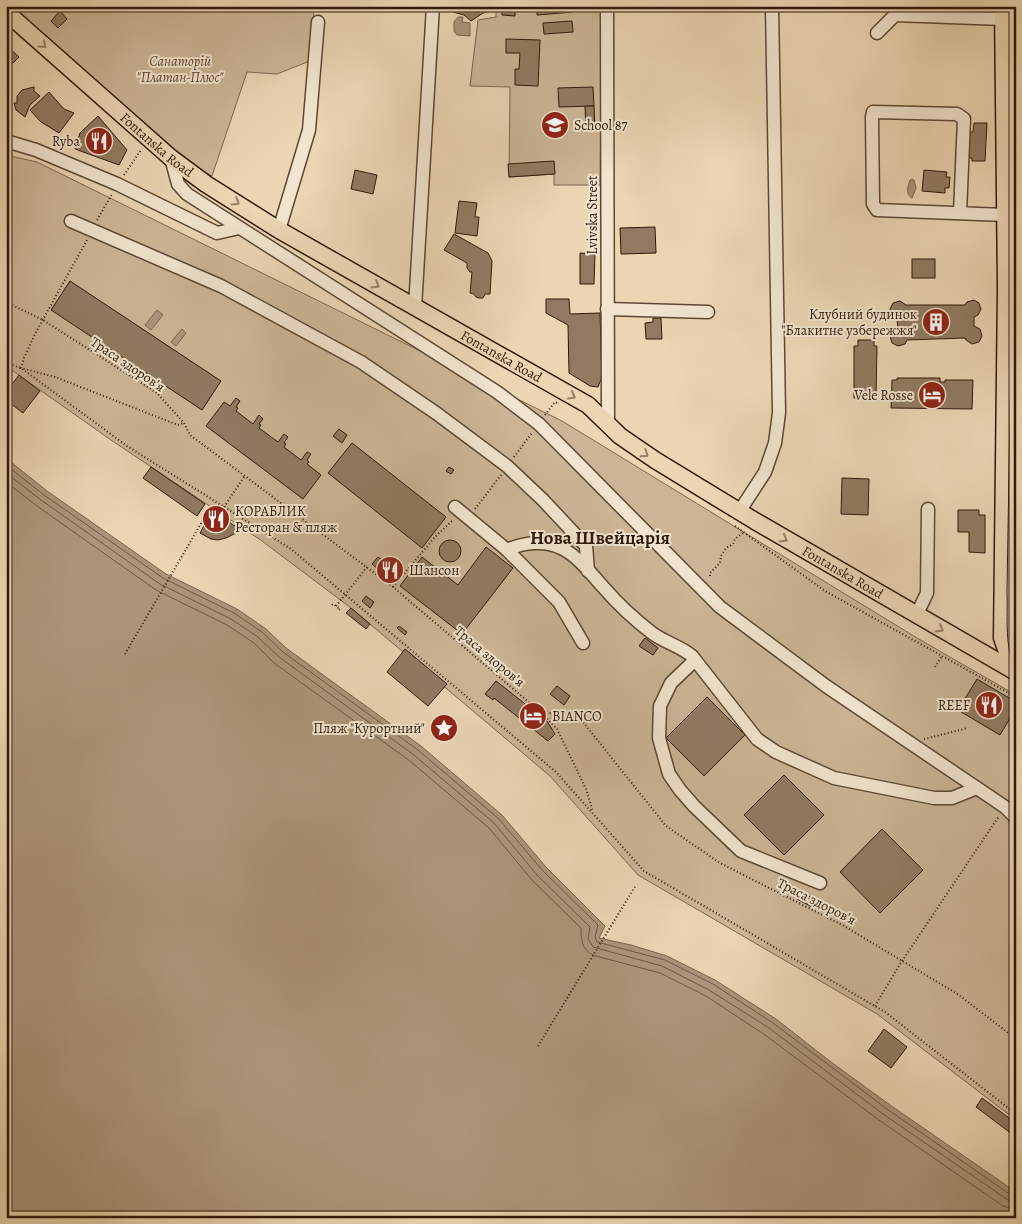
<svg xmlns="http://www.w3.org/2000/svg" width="1022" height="1224" font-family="Alegreya,serif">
<rect width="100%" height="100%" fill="#ebd5b3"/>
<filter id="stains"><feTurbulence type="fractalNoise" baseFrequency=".004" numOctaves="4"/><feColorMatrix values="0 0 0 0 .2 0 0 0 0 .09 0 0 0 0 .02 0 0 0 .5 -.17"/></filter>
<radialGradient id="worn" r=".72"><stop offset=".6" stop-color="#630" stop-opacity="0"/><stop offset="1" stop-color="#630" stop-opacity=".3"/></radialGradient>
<!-- green -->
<g fill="#cbb596" stroke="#7c6750">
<path d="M11,6H346V9L314,11L310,61L277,74L247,72L212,176L196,168Z"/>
<path d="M496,6H602L600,185H554V174L509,177L510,87L470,86L478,20L496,17Z"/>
<path d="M6,155L37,162L562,421L917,638L1016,695V1120L877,1014L638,875L550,776L351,608L262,541L111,440L13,371L6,369Z"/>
</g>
<!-- water -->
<g fill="#ab9579" stroke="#79634c">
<path d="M458,17H463L462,22L470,23V36L457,35L454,31V22Z"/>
<path d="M912,179L914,180L916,188L912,198C905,194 908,186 910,180Z"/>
<path d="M157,310L163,315L151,330L145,325Z"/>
<path d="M182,329L186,333L176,346L171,342Z"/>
<path d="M6,458L47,491L166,574L237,609L266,629L286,648L421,746L502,815L546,867L605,926L599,938L631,945L667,956L715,980L776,1019L831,1062L890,1105L1016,1192V1218H6Z"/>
</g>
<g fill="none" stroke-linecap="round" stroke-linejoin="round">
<!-- shore -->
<g stroke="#6c5741" stroke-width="1">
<path d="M6,465L44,495L163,578L234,613L262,632L283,652L418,750L499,819L542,870L598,925L595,937L597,942L665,960L713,984L773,1023L887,1109L1011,1195L1016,1196"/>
<path d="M6,473L41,500L160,584L231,619L258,637L279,657L414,755L494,823L537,875L590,927L588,939L593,947L662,966L709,990L769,1028L883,1114L1008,1200L1016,1202"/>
<path d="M6,482L37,506L156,590L227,625L254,643L274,663L410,761L489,828L532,880L581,928C581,941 582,951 596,956L660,973L706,996L765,1035L879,1120L1003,1206L1016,1210"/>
</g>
</g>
<!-- building -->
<g fill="#907b61" stroke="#2e1909">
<path d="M454,6H497L492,9V11L483,13L471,21L464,15L453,12Z"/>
<path d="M503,6H515V16L502,15Z"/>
<path d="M537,6H572L573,12L537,15Z"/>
<path d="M60,11L67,19L58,28L51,21Z"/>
<path d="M572,21L573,32L544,34L543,23Z"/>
<path d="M506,39L540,40L538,86L515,85V69H519L520,53H506Z"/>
<path d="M6,45L19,57L6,70Z"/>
<path d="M34,87V91L40,96L30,105L25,117L16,110L14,103H17V96L22,90Z"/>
<path d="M593,87L594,106L559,107L558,88Z"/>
<path d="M49,92L64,109L74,113L59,133L41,122L30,110Z"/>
<path d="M585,106H594L595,131H586Z"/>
<path d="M98,116L127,150L119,165L75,149L80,133Z"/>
<path d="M974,123H987L985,161H972V158H968L969,132H973Z"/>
<path d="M554,161L555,174L509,177L508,164Z"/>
<path d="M355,170L377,175L373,194L351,189Z"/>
<path d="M924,170L947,172L946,177H950L949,188H945V193L922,191Z"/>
<path d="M459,201L477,203L475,217H479L477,236L455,233Z"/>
<path d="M655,227L656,253L621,254L620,228Z"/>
<path d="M454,234L488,253L492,261L490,294H485L483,298H479L476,297L474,294L470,293L472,272H470L467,268V263L444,250Z"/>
<path d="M580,253L595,254L594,284H580Z"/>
<rect x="912" y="259" width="23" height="19"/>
<path d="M70,281L221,381L202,410L51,310Z"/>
<path d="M546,299H569L570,314L600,313L602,377L598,387L590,386L569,373L568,325L546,313Z"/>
<path d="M974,300L979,303L981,309L978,315L974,317V326L980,329L982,336L979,342L972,344L966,340L965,338L907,340L905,344L898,346L892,343L890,336L894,330L898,329L897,319L892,316L890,309L893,303L900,301L906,305H965L967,302Z"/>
<path d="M653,318H661L662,339H646L645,323L653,322Z"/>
<path d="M858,340H874V346H877L876,398H854V346H858Z"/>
<path d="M19,375L40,391L23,413L6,400V392Z"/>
<path d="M897,378H940V382H945V380H973L972,409L891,408L892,380H897Z"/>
<path d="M236,398L240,401L236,407L238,408L236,411L253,424L259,415L263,419L259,424L261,425L259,428L278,442L284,434L288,437L284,443L286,444L284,447L301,460L307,452L311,454L307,460L309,462L307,464L321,475L303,499L206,426L224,402L230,406Z"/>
<path d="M339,429L347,435L342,443L333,436Z"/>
<path d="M352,443L446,517L422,548L328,473Z"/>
<path d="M151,467L205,504L197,516L143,478Z"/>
<path d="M449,467L454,470L451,474L446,471Z"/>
<path d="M842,478L869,479L868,515L841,514Z"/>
<path d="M958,510H979V515H985V553L969,552V532H958Z"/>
<path d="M212,511L238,528L236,533L226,538L218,540L211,539L200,533Z"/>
<circle cx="450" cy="551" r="11"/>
<path d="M486,547L513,568L462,634L400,586L422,557L458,585Z"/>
<path d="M378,557L391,567L393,564L403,572L394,583L372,564Z"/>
<path d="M366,596L374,602L370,608L362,601Z"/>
<path d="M351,608L370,624L366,629L346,613Z"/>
<path d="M399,626L407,632L405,635L397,628Z"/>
<path d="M645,638L658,648L653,655L639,646Z"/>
<path d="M405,649L447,684L428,706L387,672Z"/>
<path d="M977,679L1016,702V708L1000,735L958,710Z"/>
<path d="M496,681L547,721L555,734L548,741L494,698L493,700L485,694Z"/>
<path d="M557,686L570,696L564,705L550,694Z"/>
<path d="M707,697L745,735L704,776L666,738Z"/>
<path d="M784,775L824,815L784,855L744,815Z"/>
<path d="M882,829L923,870L880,913L840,872Z"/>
<path d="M802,892L816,900L812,907L797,899Z"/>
<path d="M884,1029L907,1047L891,1068L868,1051Z"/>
<path d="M982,1098L1016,1123V1137L976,1107Z"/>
</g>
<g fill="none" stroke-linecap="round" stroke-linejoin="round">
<!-- minor casing -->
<g stroke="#5d4834" stroke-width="15">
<g id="minor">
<path d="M607,6L608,424"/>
<path d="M877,33L895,15L1003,19"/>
<path d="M6,141L36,150L117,184L217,233L239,228"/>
<path d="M171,158L178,184L187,194L497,392L539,424L720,607L826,686L1005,807L1016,818"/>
<path d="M960,213L964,119L957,114L873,112L872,117L873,204L877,210L1005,215"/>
<path d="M71,221L221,286L361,362L436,413L507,466L543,500L586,546L588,571"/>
<path d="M279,230L309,130L318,22"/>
<path d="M415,308L433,6"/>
<path d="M607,309L708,312"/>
<path d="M455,507L507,550C524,542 546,540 563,549C579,557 592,575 604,588C618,604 635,620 652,633C664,642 680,646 692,656L757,739L776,752L834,778L934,798H952L977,788"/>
<path d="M739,512L765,472L775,443L779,413L772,6"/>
<path d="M507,550L559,602L583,643"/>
<path d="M916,616L927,593L928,509"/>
<path d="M695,660L671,683L660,706L659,738L669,774L680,790L694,806L741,851L820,883"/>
</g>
</g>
<!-- major casing -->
<g stroke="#2e1909" stroke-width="19">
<g id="major">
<path d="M1003,6L1006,288L1002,638L1014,671"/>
<path id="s1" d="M6,12L171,158L206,184L279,230L588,405L620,436L655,460L755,521L1016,672"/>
</g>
</g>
<!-- path -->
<g stroke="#2e1909" stroke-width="2" stroke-dasharray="1 2.5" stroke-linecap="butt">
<path d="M124,175L141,150"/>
<path d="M97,220L112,194"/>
<path d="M87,240L36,332L24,358L21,368L55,377L178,425L184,423"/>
<path d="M6,302L43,320L157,393L184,423L190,435L393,587L538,710L583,722L666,826L720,863L844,926L959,995L1016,1039"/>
<path d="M6,363L21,368L127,446L291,549L556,772L644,871L885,1012L1016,1114"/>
<path d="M545,415L555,402L557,403"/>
<path d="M514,457L532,433"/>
<path d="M224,507L244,477"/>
<path d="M475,509L501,475"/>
<path d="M735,526L825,591L1016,697"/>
<path d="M710,576V573L720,563L721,556L726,548L733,544L735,539L744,532"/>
<path d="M393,587L435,537L453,520"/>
<path d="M332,605L333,604L340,609L338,610"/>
<path d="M336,606L367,567"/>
<path d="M125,654L206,515"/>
<path d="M935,667L942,656"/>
<path d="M540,711L557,729L586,789L593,812"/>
<path d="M924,739L968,728"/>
<path d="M1012,798L1016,791"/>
<path d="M875,1006L902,961L999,816"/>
<path d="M538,1046L636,885"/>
</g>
<!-- minor -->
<use href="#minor" stroke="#f2e4ce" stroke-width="12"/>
<!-- major -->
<use href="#major" stroke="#ebd5b3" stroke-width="16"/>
<!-- tram -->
<path stroke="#2e1909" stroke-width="1" d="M1016,52L1007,591C1008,618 1004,647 1016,671"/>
</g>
<!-- one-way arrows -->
<defs><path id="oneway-chevron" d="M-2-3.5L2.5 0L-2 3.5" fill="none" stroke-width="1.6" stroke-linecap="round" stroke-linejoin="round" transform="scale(1.25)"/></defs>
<g stroke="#968066">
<use href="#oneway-chevron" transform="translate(43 45) rotate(42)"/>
<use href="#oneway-chevron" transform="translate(236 202) rotate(32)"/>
<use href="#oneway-chevron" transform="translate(376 285) rotate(30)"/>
<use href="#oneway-chevron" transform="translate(572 396) rotate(29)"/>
<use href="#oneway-chevron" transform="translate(645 454) rotate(33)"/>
<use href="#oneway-chevron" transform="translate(784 539) rotate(30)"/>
<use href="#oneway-chevron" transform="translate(940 629) rotate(30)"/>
</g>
<!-- icons -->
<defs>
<g id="school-disc" transform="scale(1.4375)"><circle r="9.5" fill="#8f2418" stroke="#f2e4ce"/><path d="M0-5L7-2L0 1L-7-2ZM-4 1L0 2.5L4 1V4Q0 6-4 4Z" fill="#fff"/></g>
<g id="restaurant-disc" transform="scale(1.4375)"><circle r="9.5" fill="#8f2418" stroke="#f2e4ce"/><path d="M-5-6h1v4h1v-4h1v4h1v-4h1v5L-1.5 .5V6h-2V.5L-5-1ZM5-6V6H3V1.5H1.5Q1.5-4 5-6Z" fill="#fff"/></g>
<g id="building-disc" transform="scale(1.4375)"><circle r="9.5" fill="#8f2418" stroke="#f2e4ce"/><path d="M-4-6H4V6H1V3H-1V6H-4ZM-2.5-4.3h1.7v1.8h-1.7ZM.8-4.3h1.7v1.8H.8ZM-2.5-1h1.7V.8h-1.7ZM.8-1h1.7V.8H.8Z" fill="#fff"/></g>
<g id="hotel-disc" transform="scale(1.4375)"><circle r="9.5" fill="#8f2418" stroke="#f2e4ce"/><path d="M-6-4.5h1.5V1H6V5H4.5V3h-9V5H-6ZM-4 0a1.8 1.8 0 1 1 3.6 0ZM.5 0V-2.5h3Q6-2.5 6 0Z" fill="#fff"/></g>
<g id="sight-disc" transform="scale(1.4375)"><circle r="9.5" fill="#8f2418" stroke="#f2e4ce"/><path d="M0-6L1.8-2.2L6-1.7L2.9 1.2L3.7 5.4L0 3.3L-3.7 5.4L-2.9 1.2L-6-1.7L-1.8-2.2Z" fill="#fff"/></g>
</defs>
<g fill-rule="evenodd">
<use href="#school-disc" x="555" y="125"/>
<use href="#restaurant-disc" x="99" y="141"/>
<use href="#building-disc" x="936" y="322"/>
<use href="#hotel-disc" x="932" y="395"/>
<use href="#restaurant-disc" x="216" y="519"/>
<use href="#restaurant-disc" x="390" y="570"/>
<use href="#restaurant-disc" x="989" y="705"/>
<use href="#hotel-disc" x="533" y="716"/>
<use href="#sight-disc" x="444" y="728"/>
</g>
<g text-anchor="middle" stroke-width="4" stroke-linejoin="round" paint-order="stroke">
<!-- park labels -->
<g font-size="14" font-style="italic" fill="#5d4833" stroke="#f2e4ce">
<text x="180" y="66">Санаторій<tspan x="180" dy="16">"Платан-Плюс"</tspan></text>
</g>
<!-- poi labels -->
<g font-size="14" fill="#2e1909" stroke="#f2e4ce" text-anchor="end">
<text x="574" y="130" text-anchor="start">School 87</text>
<text x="80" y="146">Ryba</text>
<text x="917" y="319">Клубний будинок<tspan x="917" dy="16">"Блакитне узбережжя"</tspan></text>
<text x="913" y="400">Vele Rosse</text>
<text x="235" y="516" text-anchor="start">КОРАБЛИК<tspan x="235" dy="16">Ресторан &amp; пляж</tspan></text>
<text x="409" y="575" text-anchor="start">Шансон</text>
<text x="970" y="710">REEF</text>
<text x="552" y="721" text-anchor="start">BIANCO</text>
<text x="425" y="733">Пляж "Курортний"</text>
</g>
<!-- street labels -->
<g font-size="14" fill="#2e1909" stroke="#f2e4ce">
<text dy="5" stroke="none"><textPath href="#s1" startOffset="201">Fontanska Road</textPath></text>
<text transform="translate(592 215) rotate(-90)" y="5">Lvivska Street</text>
<text dy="5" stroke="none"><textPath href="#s1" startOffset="606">Fontanska Road</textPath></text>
<text transform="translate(128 364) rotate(34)" y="5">Траса здоров’я</text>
<text dy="5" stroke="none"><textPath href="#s1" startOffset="1011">Fontanska Road</textPath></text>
<text transform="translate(490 656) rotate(40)" y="5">Траса здоров’я</text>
<text transform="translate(817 901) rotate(27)" y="5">Траса здоров’я</text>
</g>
<!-- district labels -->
<g font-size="19" font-weight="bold" fill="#2e1909" stroke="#f2e4ce">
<text x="600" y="544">Нова Швейцарія</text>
</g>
</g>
<!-- margin -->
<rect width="1022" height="1224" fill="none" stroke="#ebd5b3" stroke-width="25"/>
<rect x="8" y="8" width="1007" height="1209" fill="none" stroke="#2e1909" stroke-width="2.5"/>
<rect x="12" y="12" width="997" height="1199" fill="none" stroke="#2e1909"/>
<rect width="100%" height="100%" filter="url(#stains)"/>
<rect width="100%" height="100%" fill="url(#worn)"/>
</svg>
